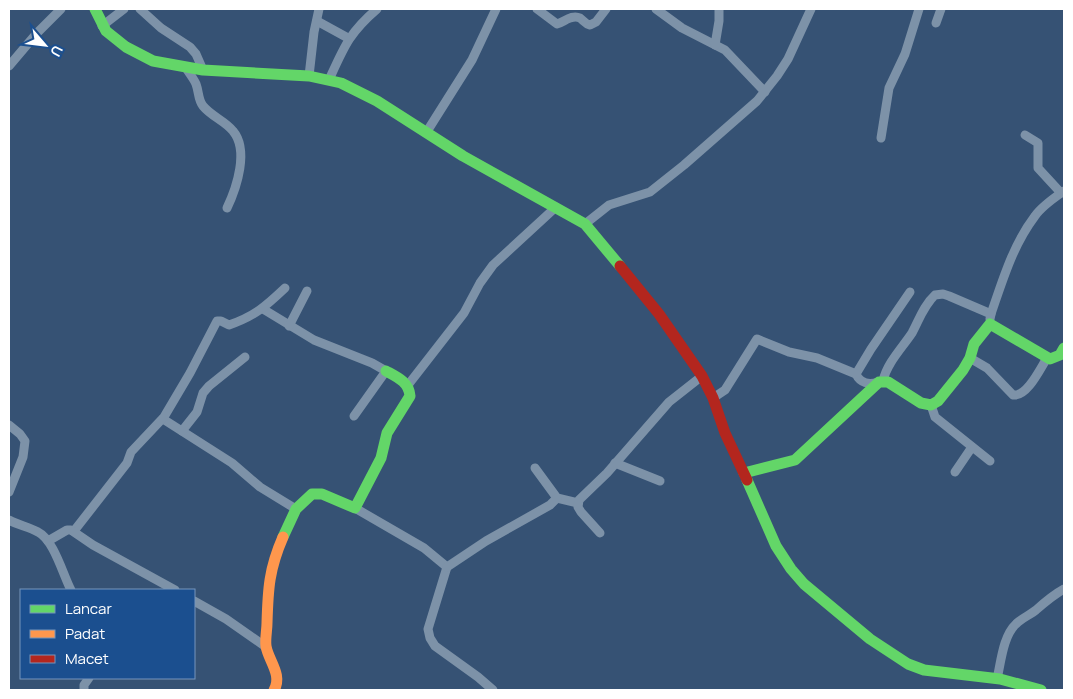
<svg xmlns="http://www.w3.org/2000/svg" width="1073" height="699" font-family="Manrope,sans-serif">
<rect width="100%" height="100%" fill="#365274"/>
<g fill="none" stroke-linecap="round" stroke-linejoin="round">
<!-- street -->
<g stroke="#7d92a8" stroke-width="9">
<path d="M140,9L161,28L190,47L196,54L203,70"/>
<path d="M537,9L557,24C564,22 572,14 580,18C584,21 585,24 590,25L596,22L606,9"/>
<path d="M656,9L682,28L725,50L765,92"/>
<path d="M317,21L348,38"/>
<path d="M936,23L941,9"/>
<path d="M102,26L124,9"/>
<path d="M715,45L719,21V9"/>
<path d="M9,66L37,33L61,9"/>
<path d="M186,68C189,73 194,79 196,84C199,92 198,100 203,106C211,116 225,121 233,131C249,150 237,187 227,208"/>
<path d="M309,76L314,32L319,9"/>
<path d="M329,80C344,47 349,33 377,9"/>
<path d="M426,133L472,60L496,9"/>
<path d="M1025,135L1038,143V168L1061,193"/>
<path d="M881,138L889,88L905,54L919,9"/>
<path d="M585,224L609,205L650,192L684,165L757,101L777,76L788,59L811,9"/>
<path d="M263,309L314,340L372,363L386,371L354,416"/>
<path d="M990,319L991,314C1003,279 1013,245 1035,216C1042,206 1054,198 1064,191"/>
<path d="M289,326L307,291"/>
<path d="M970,358L987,368L1013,395C1027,397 1040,369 1047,358"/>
<path d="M883,381C887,363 902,348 912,333C919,320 924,305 935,295L943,294L949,296L991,314"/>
<path d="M878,382C869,385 860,383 856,374L871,349L910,292"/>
<path d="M408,385L464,313L480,283L493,265L556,207"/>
<path d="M713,398L725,390L757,339L789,352L817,358L856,374"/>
<path d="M931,405L935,417L990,461"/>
<path d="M163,419L232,463L260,487L296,509"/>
<path d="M9,425L20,434L25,441L23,457L9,492"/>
<path d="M182,431L197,412L203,393L209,386L245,357"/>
<path d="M615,463L660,481"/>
<path d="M535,468L557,498L578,503"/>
<path d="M955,472L972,447"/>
<path d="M355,508L424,548L447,567L428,629L430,638L435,646L478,677L493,690"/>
<path d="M9,520C18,525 29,527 38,532C54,540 63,575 71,590"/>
<path d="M74,531L127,463L131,452L164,417L190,373L217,321H221L229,325C255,316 266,306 285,288"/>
<path d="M600,533L581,512L578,507L579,500L607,473L669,402L702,376"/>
<path d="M48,541L67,530H71L93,545L175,590"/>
<path d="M447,567L486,541L550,505L557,498"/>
<path d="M194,601L226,619L266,647"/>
<path d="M997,679C1001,662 1003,636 1016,624C1022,618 1030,615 1036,610C1045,602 1053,595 1064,589"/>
<path d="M84,690V685L89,678"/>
</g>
<!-- fast -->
<g stroke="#63d668" stroke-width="11">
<path d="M95,9L106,31L126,47L153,61L203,70L309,76L341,83L377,101L463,156L585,224L620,266"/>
<path d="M744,473L795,460L879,382H888L921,403L931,405L938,401L963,370L970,358L974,344L990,324L1050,359L1060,355L1064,348"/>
<path d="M747,480L776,546L791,569L804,584L870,639L908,664L924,670L1000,679L1041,690"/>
<path d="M283,537L296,509L312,494H322L355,508L381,458L387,433L410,396C409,382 397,377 386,371"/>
</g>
<!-- slow -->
<path stroke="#ff974d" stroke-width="11" d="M274,690C283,675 268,660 266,646C265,639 267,630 267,623C268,589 269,569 283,537"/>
<!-- jam -->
<path stroke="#b3261e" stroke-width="11" d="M620,266L659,314L702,376L713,398L725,433L747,480"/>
</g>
<!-- border -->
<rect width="1073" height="699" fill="none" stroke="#ffffff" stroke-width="20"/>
<!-- legend -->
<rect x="20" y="589" width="175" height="90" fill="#1b4f8f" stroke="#7695bc"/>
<rect x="30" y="605" width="25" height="8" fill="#63d668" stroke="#7695bc"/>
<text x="65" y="614" font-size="15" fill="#ffffff">Lancar</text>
<rect x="30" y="630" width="25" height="8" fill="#ff974d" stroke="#7695bc"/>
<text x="65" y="639" font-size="15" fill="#ffffff">Padat</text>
<rect x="30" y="655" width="25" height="8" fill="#b3261e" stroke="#7695bc"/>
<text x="65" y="664" font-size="15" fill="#ffffff">Macet</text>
<!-- north arrow -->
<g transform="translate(45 45) rotate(118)" stroke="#1b4f8f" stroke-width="4" paint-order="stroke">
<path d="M0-4L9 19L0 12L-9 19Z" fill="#ffffff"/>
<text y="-8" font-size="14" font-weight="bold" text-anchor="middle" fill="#ffffff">U</text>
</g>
</svg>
